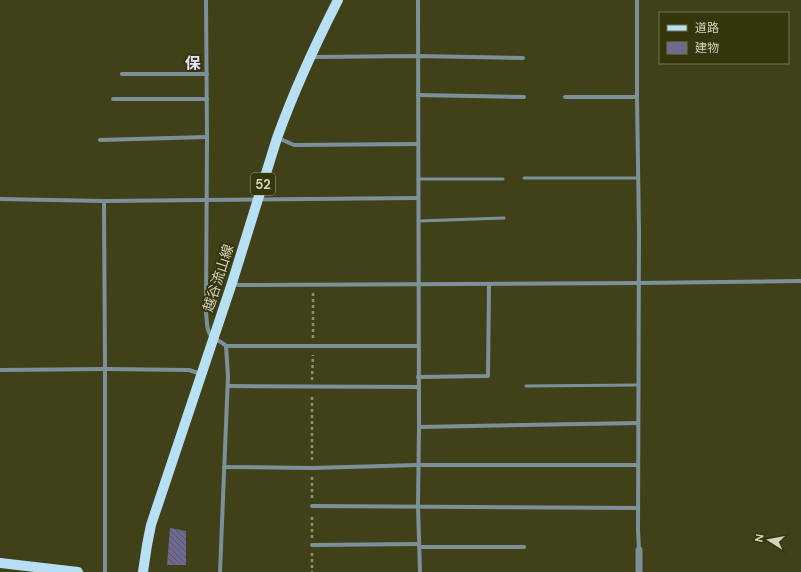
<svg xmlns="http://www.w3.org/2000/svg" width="801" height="572" font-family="'DM Sans','Noto Sans JP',sans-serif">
<defs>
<pattern id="building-back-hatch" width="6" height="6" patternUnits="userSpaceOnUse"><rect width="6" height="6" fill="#6e6990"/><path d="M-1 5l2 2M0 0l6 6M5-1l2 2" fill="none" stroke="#595769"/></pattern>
</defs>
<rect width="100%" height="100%" fill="#404118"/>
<!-- building -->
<path fill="url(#building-back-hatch)" d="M170,528L186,531V565H167Z"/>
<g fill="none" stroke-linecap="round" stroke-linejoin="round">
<!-- path -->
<g stroke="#8e8f70" stroke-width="2.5" stroke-dasharray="3 3" stroke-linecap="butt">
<path d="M313,338V293"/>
<path d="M312,380L313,355"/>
<path d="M312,460V395"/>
<path d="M312,477V498"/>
<path d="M312,538V515"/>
<path d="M312,553V572"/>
</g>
<!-- service -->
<g stroke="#7c9099" stroke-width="3">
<path d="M524,178H638"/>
<path d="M418,179H503"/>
<path d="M418,221L504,218"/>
<path d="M526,386L638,385"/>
</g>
<!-- minor -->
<g stroke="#7c9099" stroke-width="4">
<path d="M206,0L207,137L206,312C207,321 206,335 215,339C220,342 223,342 226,346L228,376L220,572"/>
<path d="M418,0L419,427L418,506L420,572"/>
<path d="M637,0V97L639,231L638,530L639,550"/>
<path d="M311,57L418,56L523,58"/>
<path d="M122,74H207"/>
<path d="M418,95L524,97"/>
<path d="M565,97H637"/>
<path d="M113,99H207"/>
<path d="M278,138L294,145L418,144"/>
<path d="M100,140L207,137"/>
<path d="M0,199L104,201L418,198"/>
<path d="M104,201L105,369V572"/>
<path d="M232,283L239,285L638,283L801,281"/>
<path d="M226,346H418"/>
<path d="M0,370L105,369L189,370L201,374"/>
<path d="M418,377L488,376L489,284"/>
<path d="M228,386L419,387"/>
<path d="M419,427L638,423"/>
<path d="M224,467L312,468L418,465H638"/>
<path d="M312,506L638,508"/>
<path d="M312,545L419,544"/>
<path d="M419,547H524"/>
</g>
<!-- tertiary -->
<path stroke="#7c9099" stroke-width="7" d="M639,550V572"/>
<!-- primary -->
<g stroke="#b8e0f4" stroke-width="10">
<path d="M0,563L78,572"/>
<path d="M143,572L147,545L151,525L232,283L277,138C294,91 315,45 338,0"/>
</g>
</g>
<g text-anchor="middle" stroke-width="4" stroke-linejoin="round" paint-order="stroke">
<!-- shield labels -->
<rect fill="#36360d" stroke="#a4a589" stroke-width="1" x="251" y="173" width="24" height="22" rx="3"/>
<g font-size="13" font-weight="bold" fill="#d3d4be">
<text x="263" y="189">52</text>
</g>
<!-- street labels -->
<g font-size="14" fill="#d3d4be" stroke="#36360d">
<text transform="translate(218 278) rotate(-72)" y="5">越谷流山線</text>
</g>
<!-- quarter labels -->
<g font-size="16" font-weight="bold" fill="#e3e0fe" stroke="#36360d">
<text x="193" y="69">保</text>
</g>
</g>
<!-- legend -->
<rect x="659" y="12" width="130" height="52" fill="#36360d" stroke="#757554"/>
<rect x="667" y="25" width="20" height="6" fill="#b8e0f4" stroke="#757554"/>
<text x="695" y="32" font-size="12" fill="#d3d4be">道路</text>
<rect x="667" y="42" width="20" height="12" fill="#6e6990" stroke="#757554"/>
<text x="695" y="52" font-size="12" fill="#d3d4be">建物</text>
<!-- north arrow -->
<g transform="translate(769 540) rotate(281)" stroke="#36360d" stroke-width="3" paint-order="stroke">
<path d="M0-3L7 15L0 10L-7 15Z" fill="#d3d4be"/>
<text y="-6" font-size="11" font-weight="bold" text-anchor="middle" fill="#d3d4be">N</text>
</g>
</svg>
